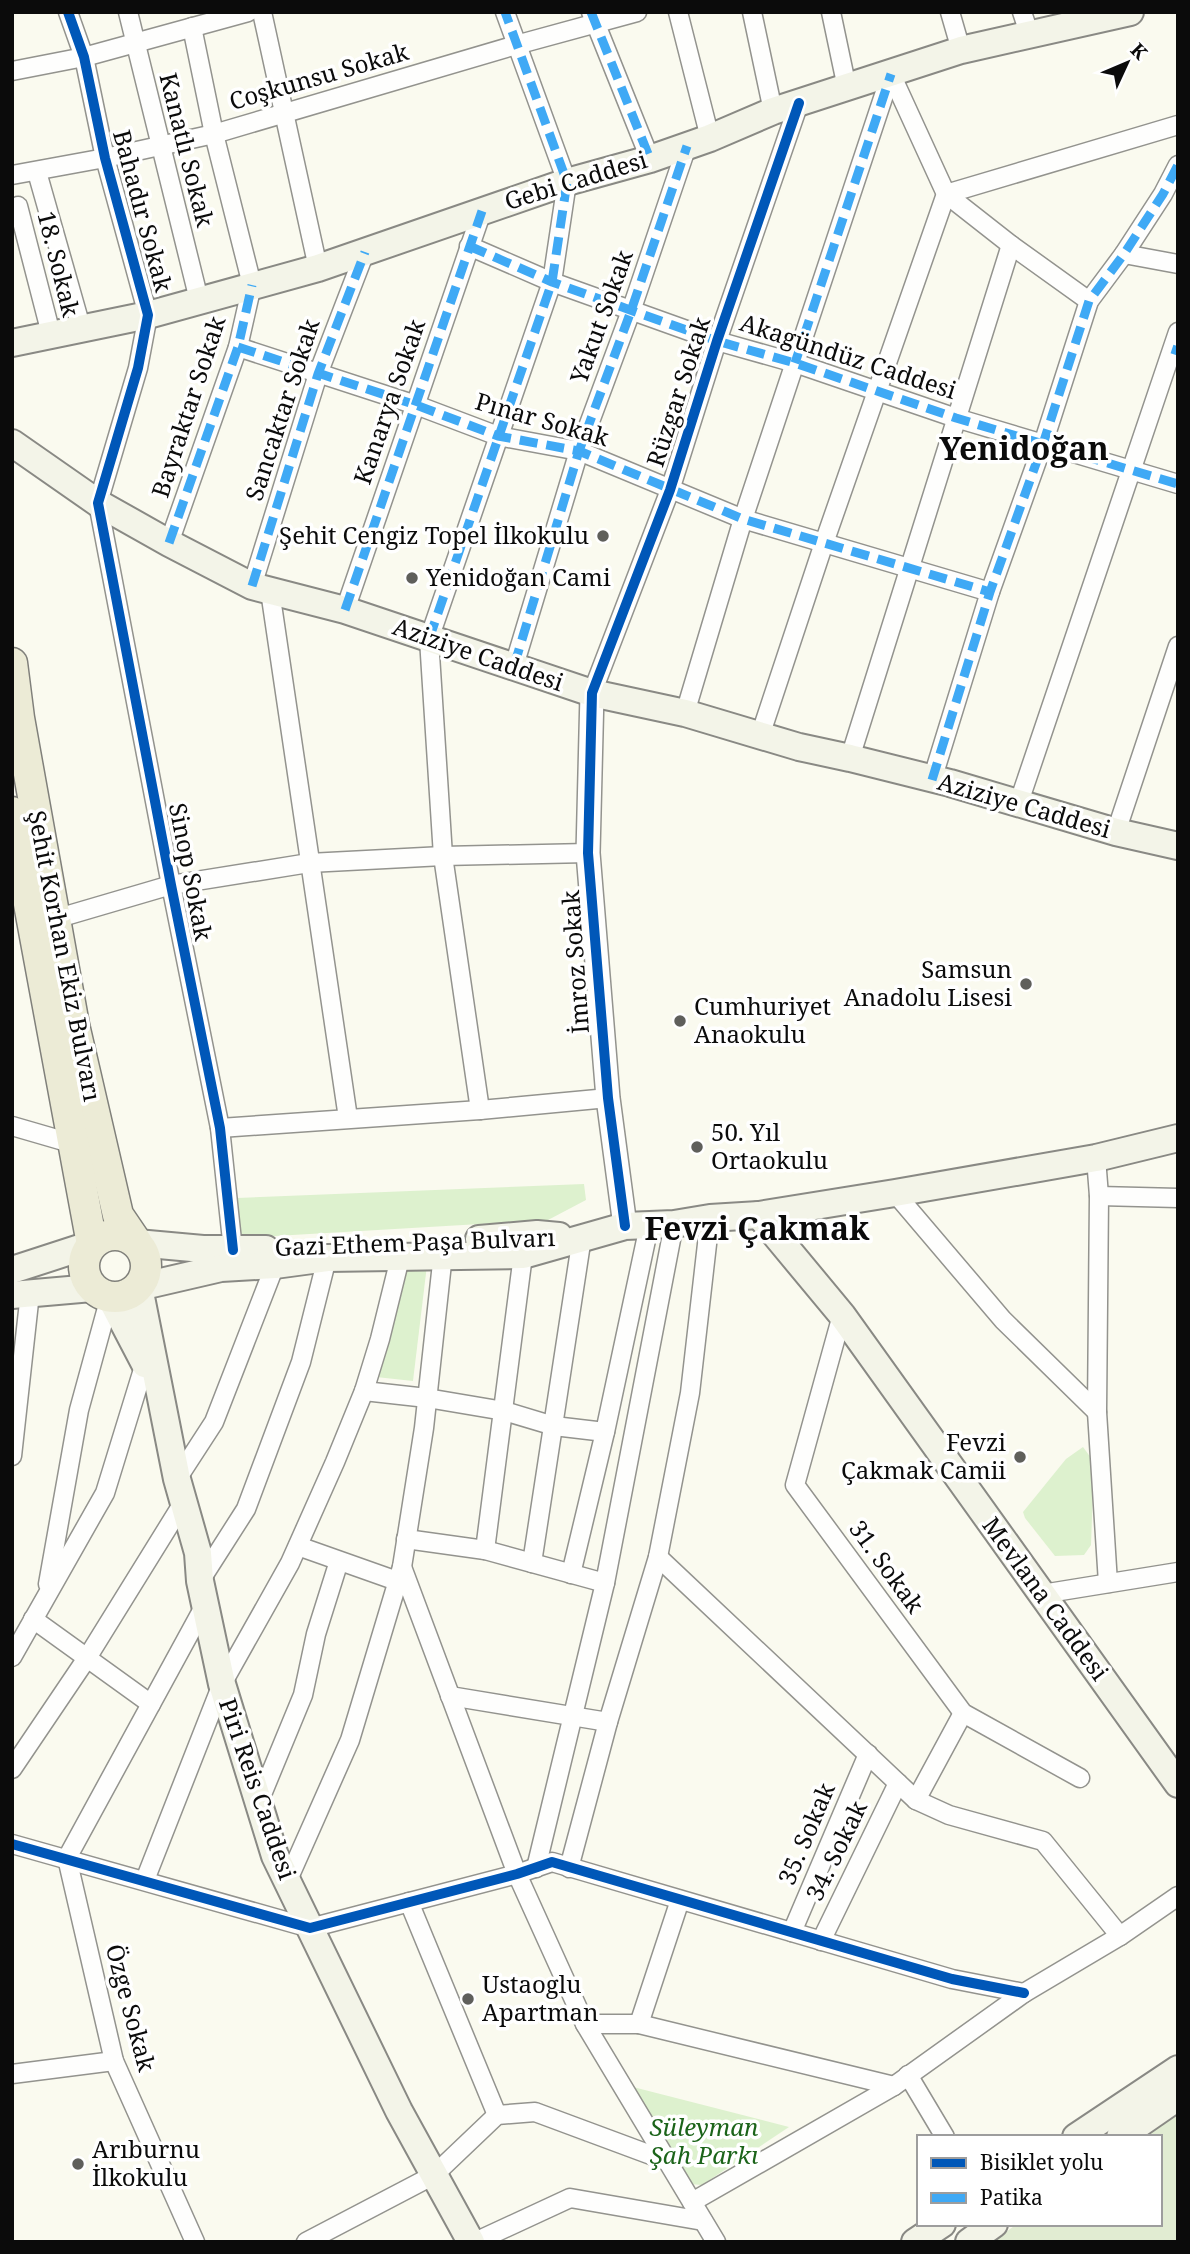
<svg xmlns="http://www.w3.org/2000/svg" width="1190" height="2254" font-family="'Noto Serif',serif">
<rect width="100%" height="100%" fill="#fafaef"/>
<!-- green -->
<g fill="#ddf1ce">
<path d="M584,1184L586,1200L548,1220L240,1238L237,1198Z"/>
<path d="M427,1265L413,1381L376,1377L405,1266Z"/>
<path d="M1083,1447L1094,1462L1091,1545L1084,1555L1055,1556L1025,1518L1023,1512L1066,1459Z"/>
<path d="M633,2087L789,2127L702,2185L689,2184Z"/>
</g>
<!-- cemetery -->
<path fill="#e1ecd2" d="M1178,2114V2242H992L1017,2224H1160V2137H1144Z"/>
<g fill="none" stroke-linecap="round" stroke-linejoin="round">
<!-- minor casing -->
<g stroke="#93938e" stroke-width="21">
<g id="minor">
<path d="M68,12L84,57L105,158L148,315L138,368L98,503L171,885L220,1128L233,1250"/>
<path d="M128,12L199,300"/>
<path d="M262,12L318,268"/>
<path d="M591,12L650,159"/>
<path d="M678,12L710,138"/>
<path d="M752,12L773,111"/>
<path d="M831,12L847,88"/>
<path d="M950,12L961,50"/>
<path d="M1022,12L1030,36"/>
<path d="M12,71L84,57L248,12"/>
<path d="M891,74L946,194L1011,245L1089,301"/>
<path d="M37,172L81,327"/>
<path d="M12,175L105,158L214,134L516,45L637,12"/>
<path d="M18,206L51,334"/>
<path d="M469,246L552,282L717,341L795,363L956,418L1178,484"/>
<path d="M1124,254L1178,264"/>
<path d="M238,347L416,405L498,436L579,451L743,519L990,592"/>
<path d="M169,543L238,347L252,285L214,134L192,27"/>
<path d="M252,586L318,374L365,252"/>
<path d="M270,591L348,1118"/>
<path d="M345,610L482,211"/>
<path d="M514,666L579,451L631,311L687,146"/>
<path d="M592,693L670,490L717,341L799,103"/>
<path d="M685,713L743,519L891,74"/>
<path d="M760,736L824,543L946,194L1178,125"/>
<path d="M850,758L1011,245"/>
<path d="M932,780L990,592L1043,444L1089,301L1124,254L1163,194L1178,165"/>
<path d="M1019,802L1178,332"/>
<path d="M1116,832L1178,646"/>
<path d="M55,919L171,885L309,863L443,856L588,853"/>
<path d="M480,1110L443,856L429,639L552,282L567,182L505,12"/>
<path d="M12,1126L74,1144"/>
<path d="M220,1128L480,1110L608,1098"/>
<path d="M1096,1158L1099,1196L1097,1412L1108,1583"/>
<path d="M895,1193L1003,1320L1097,1412"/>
<path d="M1099,1196L1178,1198"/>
<path d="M842,1315L795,1485L963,1713L1080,1778"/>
<path d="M364,1391L427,1398L504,1411L554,1426L605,1432"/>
<path d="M12,1456L30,1293"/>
<path d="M177,1479L214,1422L275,1265"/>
<path d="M406,1539L485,1550L605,1583"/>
<path d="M298,1546L397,1581"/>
<path d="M485,1550L523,1255"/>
<path d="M658,1557L916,1800L949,1815L1043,1841L1120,1936"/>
<path d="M532,1563L582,1237"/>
<path d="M402,1567L517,1874L585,2024L716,2242"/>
<path d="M571,1574L605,1432L649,1226"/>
<path d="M200,1581L246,1509L301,1362L327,1258"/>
<path d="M48,1584L79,1410L110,1297"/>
<path d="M1042,1594L1178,1572"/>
<path d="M33,1619L151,1704"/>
<path d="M12,1657L105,1493L145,1363"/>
<path d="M450,1696L608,1722"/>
<path d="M12,1769L87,1658L183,1503"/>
<path d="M916,1800L963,1713"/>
<path d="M258,1804L303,1695L316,1634L339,1561"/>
<path d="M12,1844L310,1928L517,1874L552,1862L952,1979L1024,1993"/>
<path d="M536,1868L605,1583L674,1224"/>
<path d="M569,1868L608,1722L658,1557L690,1393L710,1218"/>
<path d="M145,1880L222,1684L290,1563L335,1462L364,1391L380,1339L400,1258"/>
<path d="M287,1882L350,1740L402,1567L424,1428L443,1254"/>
<path d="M409,1902L497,2115"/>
<path d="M792,1932L868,1754"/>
<path d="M821,1941L898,1783"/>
<path d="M585,2024H639L894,2086"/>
<path d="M639,2024L680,1900"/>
<path d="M12,2074L114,2061"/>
<path d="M908,2075L945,2137"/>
<path d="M692,2202L894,2086L1024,1993L1120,1936L1178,1896"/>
<path d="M195,2242L114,2061L67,1858L205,1605"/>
<path d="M306,2242L434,2175L497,2115L535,2112L667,2161"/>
<path d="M475,2242L570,2198L703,2221"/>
</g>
</g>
<!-- tertiary casing -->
<g stroke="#93938e" stroke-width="26">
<path id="tertiary" d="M592,693L588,853L608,1098L625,1226"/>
</g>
<!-- secondary casing -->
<g stroke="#898984" stroke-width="30">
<g id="secondary">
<path d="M12,343L148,315L318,268L567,182L650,159L710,138L773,111L961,50L1130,12"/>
<path d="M12,443L98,503L169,543L252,586L345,610L592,693L685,713L799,747L850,758L950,783L1116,832L1178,846"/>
<path d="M759,1215L842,1315L1178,1784"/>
<path d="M479,1239L537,1234L559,1236"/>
<path d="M137,1243L203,1249H266"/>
<path d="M12,1270L92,1244"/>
<path d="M12,1295L92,1288"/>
<path d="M110,1297L145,1364"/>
<path d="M1076,2137L1178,2069"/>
<path d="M1120,2137L1178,2097"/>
<path d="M471,2242L399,2111L275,1856L222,1684L200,1581L198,1553L177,1479L139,1287L221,1268L275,1265L327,1258L523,1255L625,1226L674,1224L710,1218L759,1215L895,1193L1096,1158L1178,1138"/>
<path d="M915,2242L942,2224"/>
<path d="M969,2242L994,2224"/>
</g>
</g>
<!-- primary casing -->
<g stroke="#80807b" stroke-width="33">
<g id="primary">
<path d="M12,663L19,718L74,1025L118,1215L137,1243"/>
<path d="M12,812L92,1244"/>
<circle cx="115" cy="1266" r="31"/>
</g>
</g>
<!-- minor -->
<use href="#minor" stroke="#fefefd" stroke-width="18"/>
<!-- tertiary -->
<use href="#tertiary" stroke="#fefefd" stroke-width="23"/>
<!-- secondary -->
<use href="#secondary" stroke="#f3f4e8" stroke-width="26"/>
<!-- primary -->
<use href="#primary" stroke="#ecebd6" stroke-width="30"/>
<!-- quiet -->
<g stroke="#3fa9f5" stroke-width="9" stroke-dasharray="18 9" stroke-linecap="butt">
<path d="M591,12L650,159"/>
<path d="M469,246L552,282L717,341L795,363L956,418L1178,484"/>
<path d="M238,347L416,405L498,436L579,451L743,519L990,592"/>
<path d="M1172,349L1178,351"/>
<path d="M795,363L891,74"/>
<path d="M169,543L238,347L252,285"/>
<path d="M252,586L318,374L365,252"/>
<path d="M345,610L482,211"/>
<path d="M429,639L552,282L567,182L505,12"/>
<path d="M514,666L579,451L631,311L687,146"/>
<path d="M932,780L990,592L1043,444L1089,301L1124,254L1163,194L1178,165"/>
</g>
<!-- cycleway casing -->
<g stroke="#fff" stroke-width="15">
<g id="cycleway">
<path d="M68,12L84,57L105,158L148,315L138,368L98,503L171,885L220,1128L233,1250"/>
<path d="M625,1226L608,1098L588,853L592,693L670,490L717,341L799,103"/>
<path d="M12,1844L310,1928L517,1874L552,1862L952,1979L1024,1993"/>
</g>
</g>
<!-- cycleway -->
<use href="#cycleway" stroke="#0057b8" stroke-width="10"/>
</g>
<!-- markers -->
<g fill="#5f5f5b" stroke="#fff" stroke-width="2.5">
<circle cx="603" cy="536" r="7"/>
<circle cx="412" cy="578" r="7"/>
<circle cx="1026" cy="984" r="7"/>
<circle cx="680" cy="1021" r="7"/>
<circle cx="697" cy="1147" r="7"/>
<circle cx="1020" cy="1457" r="7"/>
<circle cx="468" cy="1999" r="7"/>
<circle cx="78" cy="2164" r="7"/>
</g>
<g text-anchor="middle" stroke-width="7" stroke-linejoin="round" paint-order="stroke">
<!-- street labels -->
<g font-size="24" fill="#0b0b0b" stroke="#fff">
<text transform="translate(319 77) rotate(-16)" y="8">Coşkunsu Sokak</text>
<text transform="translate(186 150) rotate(76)" y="8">Kanatlı Sokak</text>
<text transform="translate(576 181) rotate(-17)" y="8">Gebi Caddesi</text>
<text transform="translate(142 211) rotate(75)" y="8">Bahadır Sokak</text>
<text transform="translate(58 264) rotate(76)" y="8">18. Sokak</text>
<text transform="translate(602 317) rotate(-70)" y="8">Yakut Sokak</text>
<text transform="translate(848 357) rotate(18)" y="8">Akagündüz Caddesi</text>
<text transform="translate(679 392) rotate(-72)" y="8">Rüzgar Sokak</text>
<text transform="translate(390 402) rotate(-71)" y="8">Kanarya Sokak</text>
<text transform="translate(189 407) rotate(-72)" y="8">Bayraktar Sokak</text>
<text transform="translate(283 410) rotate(-72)" y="8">Sancaktar Sokak</text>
<text transform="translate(542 420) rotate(16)" y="8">Pınar Sokak</text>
<text transform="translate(478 655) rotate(19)" y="8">Aziziye Caddesi</text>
<text transform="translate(1024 806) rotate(16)" y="8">Aziziye Caddesi</text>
<text transform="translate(190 872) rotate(79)" y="8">Sinop Sokak</text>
<text transform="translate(64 956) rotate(79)" y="8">Şehit Korhan Ekiz Bulvarı</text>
<text transform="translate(576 962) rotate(-94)" y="8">İmroz Sokak</text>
<text transform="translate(415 1243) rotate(-2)" y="8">Gazi Ethem Paşa Bulvarı</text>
<text transform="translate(886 1567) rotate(54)" y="8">31. Sokak</text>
<text transform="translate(1045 1599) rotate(54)" y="8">Mevlana Caddesi</text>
<text transform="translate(257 1789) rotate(71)" y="8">Piri Reis Caddesi</text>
<text transform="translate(807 1834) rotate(-67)" y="8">35. Sokak</text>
<text transform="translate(837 1851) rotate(-64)" y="8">34. Sokak</text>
<text transform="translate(130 2008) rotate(75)" y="8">Özge Sokak</text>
</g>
<!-- poi labels -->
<g font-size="24" fill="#0b0b0b" stroke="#fff" text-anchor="start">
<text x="589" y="544" text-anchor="end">Şehit Cengiz Topel İlkokulu</text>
<text x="426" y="586">Yenidoğan Cami</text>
<text x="1012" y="978" text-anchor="end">Samsun<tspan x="1012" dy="28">Anadolu Lisesi</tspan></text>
<text x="694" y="1015">Cumhuriyet<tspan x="694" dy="28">Anaokulu</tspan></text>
<text x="711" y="1141">50. Yıl<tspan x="711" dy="28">Ortaokulu</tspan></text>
<text x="1006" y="1451" text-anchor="end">Fevzi<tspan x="1006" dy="28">Çakmak Camii</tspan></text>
<text x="482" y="1993">Ustaoglu<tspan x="482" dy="28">Apartman</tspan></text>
<text x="92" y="2158">Arıburnu<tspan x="92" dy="28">İlkokulu</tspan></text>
</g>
<!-- park labels -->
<g font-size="24" font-style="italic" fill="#1c641a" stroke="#fff">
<text x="704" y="2136">Süleyman<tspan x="704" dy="28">Şah Parkı</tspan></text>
</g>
<!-- district labels -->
<g font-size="32" font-weight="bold" fill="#0b0b0b" stroke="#fff">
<text x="1024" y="460">Yenidoğan</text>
<text x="757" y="1240">Fevzi Çakmak</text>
</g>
</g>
<!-- border -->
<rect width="1190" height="2254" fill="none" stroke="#0b0b0b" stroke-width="28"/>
<!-- legend -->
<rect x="917" y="2135" width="245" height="91" fill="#ffffff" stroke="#9d9d9d" stroke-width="2"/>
<rect x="931" y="2158" width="35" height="10" fill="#0057b8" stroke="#9d9d9d" stroke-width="2"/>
<text x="980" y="2170" font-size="21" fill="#0b0b0b">Bisiklet yolu</text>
<rect x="931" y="2193" width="35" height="10" fill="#3fa9f5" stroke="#9d9d9d" stroke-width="2"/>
<text x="980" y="2205" font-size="21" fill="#0b0b0b">Patika</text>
<!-- north arrow -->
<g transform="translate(1127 63) rotate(46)" stroke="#ffffff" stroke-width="5" paint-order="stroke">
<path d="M0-5L12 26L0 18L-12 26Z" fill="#0b0b0b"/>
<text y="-10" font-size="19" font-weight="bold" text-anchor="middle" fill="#0b0b0b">K</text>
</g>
</svg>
